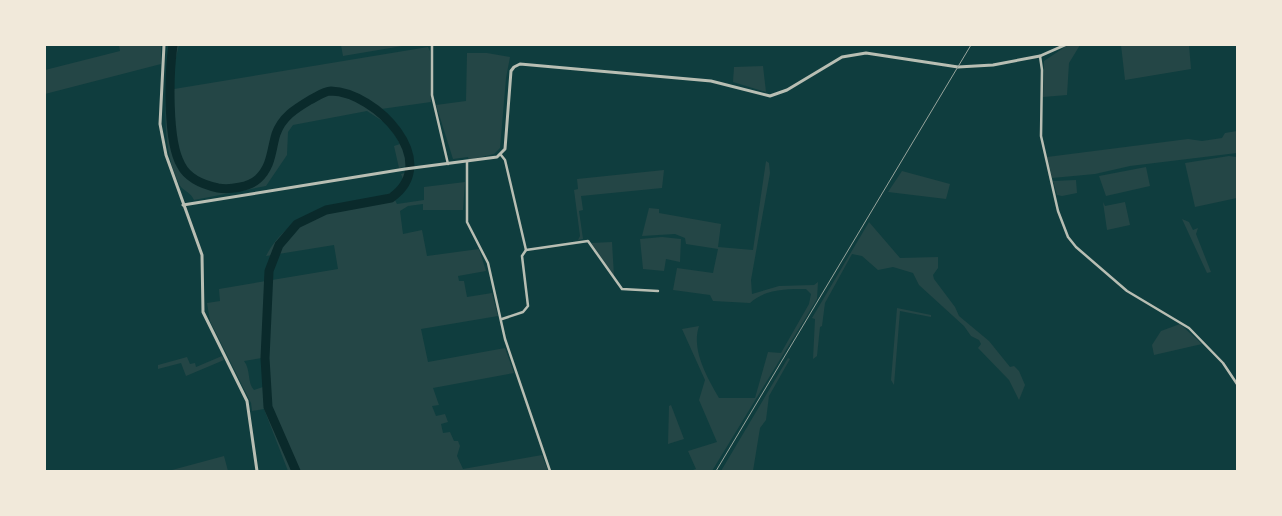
<svg xmlns="http://www.w3.org/2000/svg" width="1282" height="516" font-family="Poppins,sans-serif">
<rect width="100%" height="100%" fill="#0f3d3e"/>
<!-- green -->
<g fill="#244646" fill-rule="evenodd">
<path d="M119,45H161V64L45,94V70L120,51Z"/>
<path d="M170,45H179L174,65V89L428,47L430,51L431,102L381,109C401,126 410,138 414,164L399,168L394,146L400,144L393,132L384,122L367,111L293,125L288,132L287,155L266,186L194,200C191,193 186,192 181,187C178,183 175,174 173,169C160,127 167,87 170,45Z"/>
<path d="M341,45H408L343,56Z"/>
<path d="M1068,45H1080L1069,63L1067,95L1043,97L1044,61Z"/>
<path d="M1121,45H1189L1191,69L1125,80Z"/>
<path d="M467,53H487L510,57L506,78L500,148L494,154L469,160L468,157L453,159L436,105L466,101Z"/>
<path d="M763,66L766,92L733,82L734,67Z"/>
<path d="M1237,131V153L1130,166L1095,174L1052,178L1047,157L1188,139L1202,141L1222,138L1225,133Z"/>
<path d="M1229,156L1237,157V198L1195,207L1185,163Z"/>
<path d="M766,161L769,163L770,173L751,280L752,294L779,286L814,285L818,282L817,299L712,471H690L696,469L688,451L717,442L699,400L705,380L682,329L699,326C691,350 707,377 719,398H755L768,352L781,353L809,304L811,294L806,289C786,289 765,289 750,303L713,301L710,295L673,290L677,268L713,273L718,249L686,244L685,238L675,234L642,236L649,208L659,209V213L721,224L718,247L753,250Z"/>
<path d="M1146,167L1150,186L1106,196L1099,176Z"/>
<path d="M664,170L662,188L581,196L583,210L579,211L583,239L578,240L580,236L574,190L578,189L577,179Z"/>
<path d="M413,171C409,182 404,192 394,198L397,204L424,200V187L465,182L463,210H423V204L408,206L400,211L403,234L422,230L427,256L479,249L486,271L458,276L459,281H464L467,297L492,293L498,316L421,329L428,362L505,348L514,373L433,388L439,405L432,406L436,416L445,414L448,422L441,424L443,433L450,432L454,441H458L460,446L457,456L463,469L542,455L548,471H288L264,409L252,411L251,403L210,321L207,303L220,301L219,289L338,269L334,245L266,256C294,205 339,209 389,194C396,191 400,187 403,179L401,174ZM262,358L263,387L254,390C247,383 251,370 244,361Z"/>
<path d="M902,171L950,184L946,199L888,192Z"/>
<path d="M1076,180L1077,193L1062,196L1057,195L1053,181Z"/>
<path d="M1103,202L1105,206L1125,202L1130,225L1107,230Z"/>
<path d="M1182,219L1189,222L1193,230L1198,228L1196,234L1211,272L1207,273Z"/>
<path d="M869,222L900,258L938,257V268L933,275L934,279L955,307L959,316L989,341L1010,367L1014,366L1019,371L1025,385L1019,400L1009,380L978,348L981,344L979,340L971,336L964,326L919,285L913,273L893,267L878,270L862,256L852,254L825,303L822,326L820,327L817,356L813,359L815,319L812,318Z"/>
<path d="M662,237L681,239L680,262L666,259L664,271L643,269L640,239Z"/>
<path d="M612,242L614,276L591,243Z"/>
<path d="M897,308L931,315V317L900,311L894,385L891,380Z"/>
<path d="M1180,324L1202,344L1154,355L1152,345L1161,331Z"/>
<path d="M222,356L224,360L186,376L181,363L158,369V365L187,357L190,364L195,363L196,367Z"/>
<path d="M788,358L790,359L769,396L766,420L760,428L753,471H721Z"/>
<path d="M671,405L684,439L668,444L669,406Z"/>
<path d="M224,456L228,471H172V470Z"/>
</g>
<g fill="none" stroke-linecap="round" stroke-linejoin="round">
<!-- river -->
<path stroke="#0a2a2b" stroke-width="9" d="M173,45C169,73 167,141 181,165C188,179 204,185 218,188C230,190 249,187 258,179C272,166 271,150 276,134C282,117 295,109 310,100C316,97 324,91 331,91C376,92 443,162 391,198L326,210L297,224L279,245L269,271L265,358L268,407L296,471"/>
<!-- minor -->
<g stroke="#b8beb3" stroke-width="2.5">
<path d="M432,45V95L448,164"/>
<path d="M1040,56L1042,70L1041,136L1058,211L1068,237L1076,247L1127,291L1189,328L1223,363L1237,384"/>
<path d="M501,155L505,160L526,250L522,256L528,306L523,312L502,319"/>
<path d="M467,162V222L488,263L505,339L550,471"/>
<path d="M526,250L588,241L622,289L658,291"/>
</g>
<!-- tertiary -->
<g stroke="#b8beb3" stroke-width="3">
<path d="M164,45L160,124L166,155L202,255L203,312L247,401L257,471"/>
<path d="M183,205L405,169L497,157L505,149L511,71L514,67L520,64L711,81L770,96L787,90L842,57L866,53L958,67L993,65L1040,56L1065,45"/>
</g>
<!-- rail -->
<path stroke="#97a49c" stroke-width="1" d="M716,471L971,45"/>
</g>
<!-- border -->
<rect width="1282" height="516" fill="none" stroke="#f1e9da" stroke-width="92"/>
</svg>
